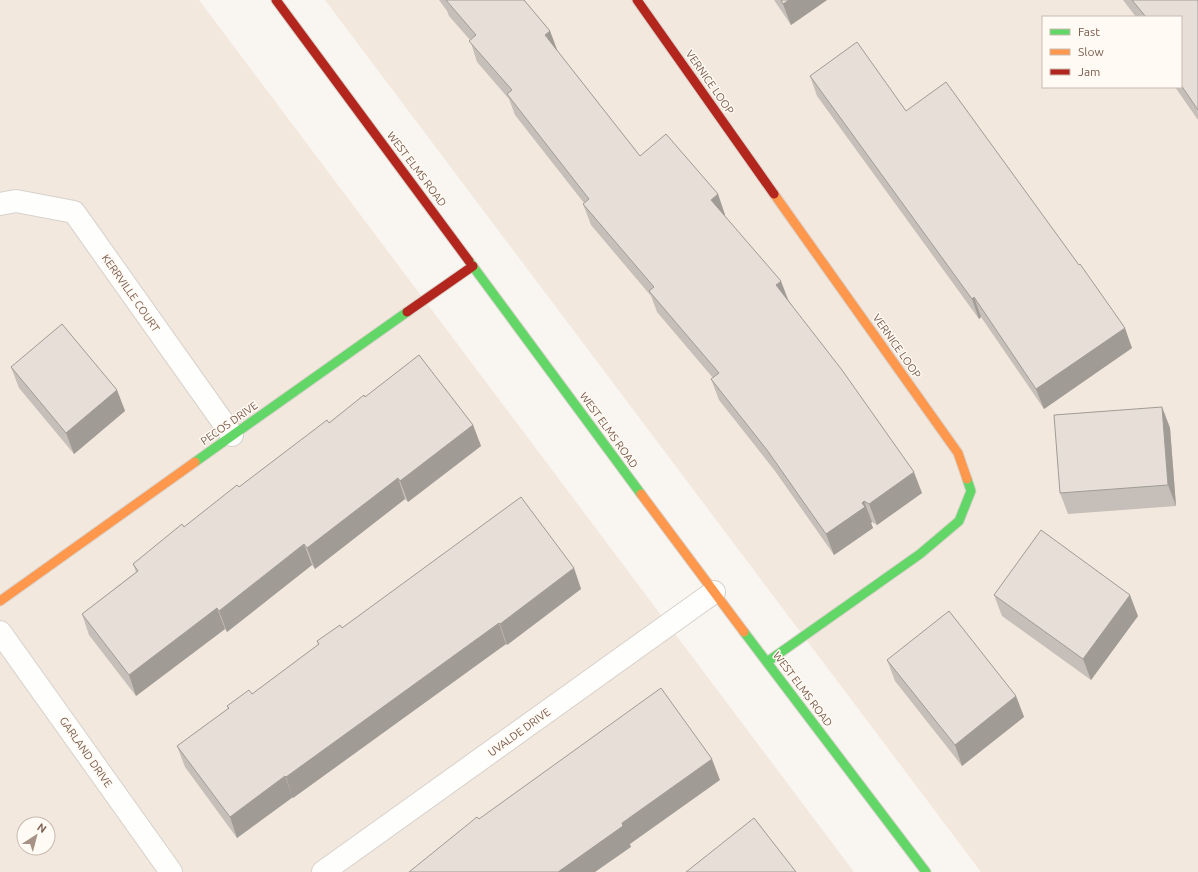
<svg xmlns="http://www.w3.org/2000/svg" width="1198" height="872" font-family="Ubuntu,sans-serif">
<rect width="100%" height="100%" fill="#f9f5f0"/>
<!-- residential -->
<g fill="#f2e8de" fill-rule="evenodd">
<path d="M0,0H199L854,872H0ZM24,824H48V848H24Z"/>
<path d="M325,0H1198V872H981ZM1043,17H1181V87H1043Z"/>
</g>
<g fill="none" stroke-linecap="round" stroke-linejoin="round">
<!-- street casing -->
<g stroke="#d7d1cb" stroke-width="24">
<g id="street">
<path d="M0,204L16,201L74,212L232,435"/>
<path d="M0,632L171,872"/>
<path d="M323,872L714,592"/>
</g>
</g>
<!-- fast casing -->
<g stroke="#d9d2cb" stroke-width="11">
<g id="fast">
<path d="M469,261L641,494"/>
<path d="M195,462L407,312"/>
<path d="M744,632L926,872"/>
<path d="M767,662L920,554L959,521L971,491L967,479"/>
</g>
</g>
<!-- slow casing -->
<g stroke="#d9d2cb" stroke-width="11">
<g id="slow">
<path d="M774,194L958,453L967,479"/>
<path d="M641,494L744,632"/>
<path d="M0,601L195,462"/>
</g>
</g>
<!-- jam casing -->
<g stroke="#d9d2cb" stroke-width="11">
<g id="jam">
<path d="M276,0L469,261"/>
<path d="M637,0L774,194"/>
<path d="M407,312L473,266"/>
</g>
</g>
<!-- street -->
<use href="#street" stroke="#fefefd" stroke-width="22"/>
<!-- fast -->
<use href="#fast" stroke="#63d668" stroke-width="9"/>
<!-- slow -->
<use href="#slow" stroke="#ff974d" stroke-width="9"/>
<!-- jam -->
<use href="#jam" stroke="#b3261e" stroke-width="9"/>
</g>
<!-- wall -->
<g fill="#c6bfb9">
<path d="M439,0H524L550,31L557,51L640,156L718,194L725,215V216L789,301L922,493L877,525L872,522L871,523L873,528L834,555L775,471L719,400L711,379L713,378L657,312L651,296L591,225L583,204L584,203L515,115L509,99L477,62L470,40L449,16L447,11Z"/>
<path d="M774,0H827L791,25Z"/>
<path d="M1123,0H1198V120L1175,87H1181V17H1136Z"/>
<path d="M810,76L906,111L1132,348L1044,409L981,317L979,319L817,96Z"/>
<path d="M11,367L117,390L125,411L74,454L19,388Z"/>
<path d="M365,397L473,425L481,446L408,502L405,499L315,569L312,565L227,632L225,629L136,696L89,635L82,614L136,572L133,564L239,487Z"/>
<path d="M1162,407L1170,428L1176,506L1068,514L1060,493Z"/>
<path d="M574,568L581,589L507,645L506,644L293,798V797L237,838L185,767L177,746L228,709L227,706L252,694L318,645L317,641L342,628Z"/>
<path d="M994,595L1138,616L1091,680L1002,616Z"/>
<path d="M887,660L1016,696L1024,717L962,766L895,681Z"/>
</g>
<!-- shaded-wall -->
<g fill="#a19b96">
<path d="M789,0H827L791,25L783,4Z"/>
<path d="M550,31L558,52L545,35Z"/>
<path d="M718,194L725,215L719,221L711,200Z"/>
<path d="M781,281L789,302L776,285Z"/>
<path d="M974,297L981,317L979,319L972,299Z"/>
<path d="M1125,328L1132,348L1044,409L1036,389Z"/>
<path d="M117,390L125,411L74,454L66,433Z"/>
<path d="M1162,407L1170,428L1176,506L1168,485Z"/>
<path d="M473,425L481,446L408,502L400,481Z"/>
<path d="M914,472L922,493L877,525L869,504Z"/>
<path d="M398,478L405,499L315,569L307,548Z"/>
<path d="M864,501L872,522L871,523L873,528L834,555L826,534Z"/>
<path d="M304,544L312,565L227,632L219,611Z"/>
<path d="M574,568L581,589L507,645L500,624Z"/>
<path d="M1130,595L1138,616L1091,680L1083,659Z"/>
<path d="M217,608L225,629L136,696L129,675Z"/>
<path d="M499,623L506,644L293,798L286,777Z"/>
<path d="M1016,696L1024,717L962,766L955,745Z"/>
<path d="M712,759L720,780L630,844L631,847L595,872H558L622,823Z"/>
<path d="M285,776L293,797L237,838L230,817Z"/>
</g>
<!-- building -->
<g fill="#e6ded7" stroke="#a19b96">
<path d="M446,0H524L550,31L545,35L640,156L666,134L718,194L711,200L781,281L776,285L842,370L914,472L869,504L864,501L862,503L865,507L826,534L767,450L711,379L719,373L649,291L654,287L583,204L589,199L507,94L512,90L469,41L476,35Z"/>
<path d="M781,0H789L783,4Z"/>
<path d="M1132,0H1198V110L1181,85V17H1146Z"/>
<path d="M857,42L906,111L946,82L1079,265L1080,264L1125,328L1036,389L974,297L972,299L810,76Z"/>
<path d="M62,324L117,390L66,433L11,367Z"/>
<path d="M419,355L473,425L400,481L398,478L307,548L304,544L219,611L217,608L129,675L82,614L138,571L133,564L182,524L184,527L237,485L239,487L327,420L329,423L364,395L365,397Z"/>
<path d="M1162,407L1168,485L1060,493L1054,415Z"/>
<path d="M521,497L574,568L500,624L499,623L286,777L285,776L230,817L177,746L229,708L227,706L249,690L252,694L319,644L317,641L340,625L342,628Z"/>
<path d="M1041,530L1130,595L1083,659L994,595Z"/>
<path d="M949,611L1016,696L955,745L887,660Z"/>
<path d="M661,688L712,759L622,823L623,826L558,872H409L477,817L479,819Z"/>
<path d="M754,818L796,872H686Z"/>
</g>
<g text-anchor="middle" stroke-width="3" stroke-linejoin="round" paint-order="stroke">
<!-- street labels -->
<g font-size="11" fill="#7a5c4d" stroke="#fffaf3">
<text transform="translate(710 82) rotate(55)" y="4">VERNICE LOOP</text>
<text transform="translate(417 169) rotate(53)" y="4">WEST ELMS ROAD</text>
<text transform="translate(131 293) rotate(55)" y="4">KERRVILLE COURT</text>
<text transform="translate(897 346) rotate(55)" y="4">VERNICE LOOP</text>
<text transform="translate(229 423) rotate(-35)" y="4">PECOS DRIVE</text>
<text transform="translate(609 430) rotate(54)" y="4">WEST ELMS ROAD</text>
<text transform="translate(803 689) rotate(53)" y="4">WEST ELMS ROAD</text>
<text transform="translate(519 732) rotate(-36)" y="4">UVALDE DRIVE</text>
<text transform="translate(86 752) rotate(55)" y="4">GARLAND DRIVE</text>
</g>
</g>
<!-- legend -->
<rect x="1042" y="16" width="140" height="72" fill="#fffaf3" stroke="#cabbb1"/>
<rect x="1050" y="29" width="20" height="6" fill="#63d668" stroke="#cabbb1"/>
<text x="1078" y="36" font-size="12" fill="#7a5c4d">Fast</text>
<rect x="1050" y="49" width="20" height="6" fill="#ff974d" stroke="#cabbb1"/>
<text x="1078" y="56" font-size="12" fill="#7a5c4d">Slow</text>
<rect x="1050" y="69" width="20" height="6" fill="#b3261e" stroke="#cabbb1"/>
<text x="1078" y="76" font-size="12" fill="#7a5c4d">Jam</text>
<!-- north arrow -->
<g transform="translate(36 836) rotate(36)"><circle r="19" fill="#fffaf3" stroke="#cabbb1"/>
<path d="M0-3L7 15L0 10L-7 15Z" fill="#a69286"/>
<text y="-6" font-size="11" font-weight="bold" text-anchor="middle" fill="#7a5c4d">N</text>
</g>
</svg>
